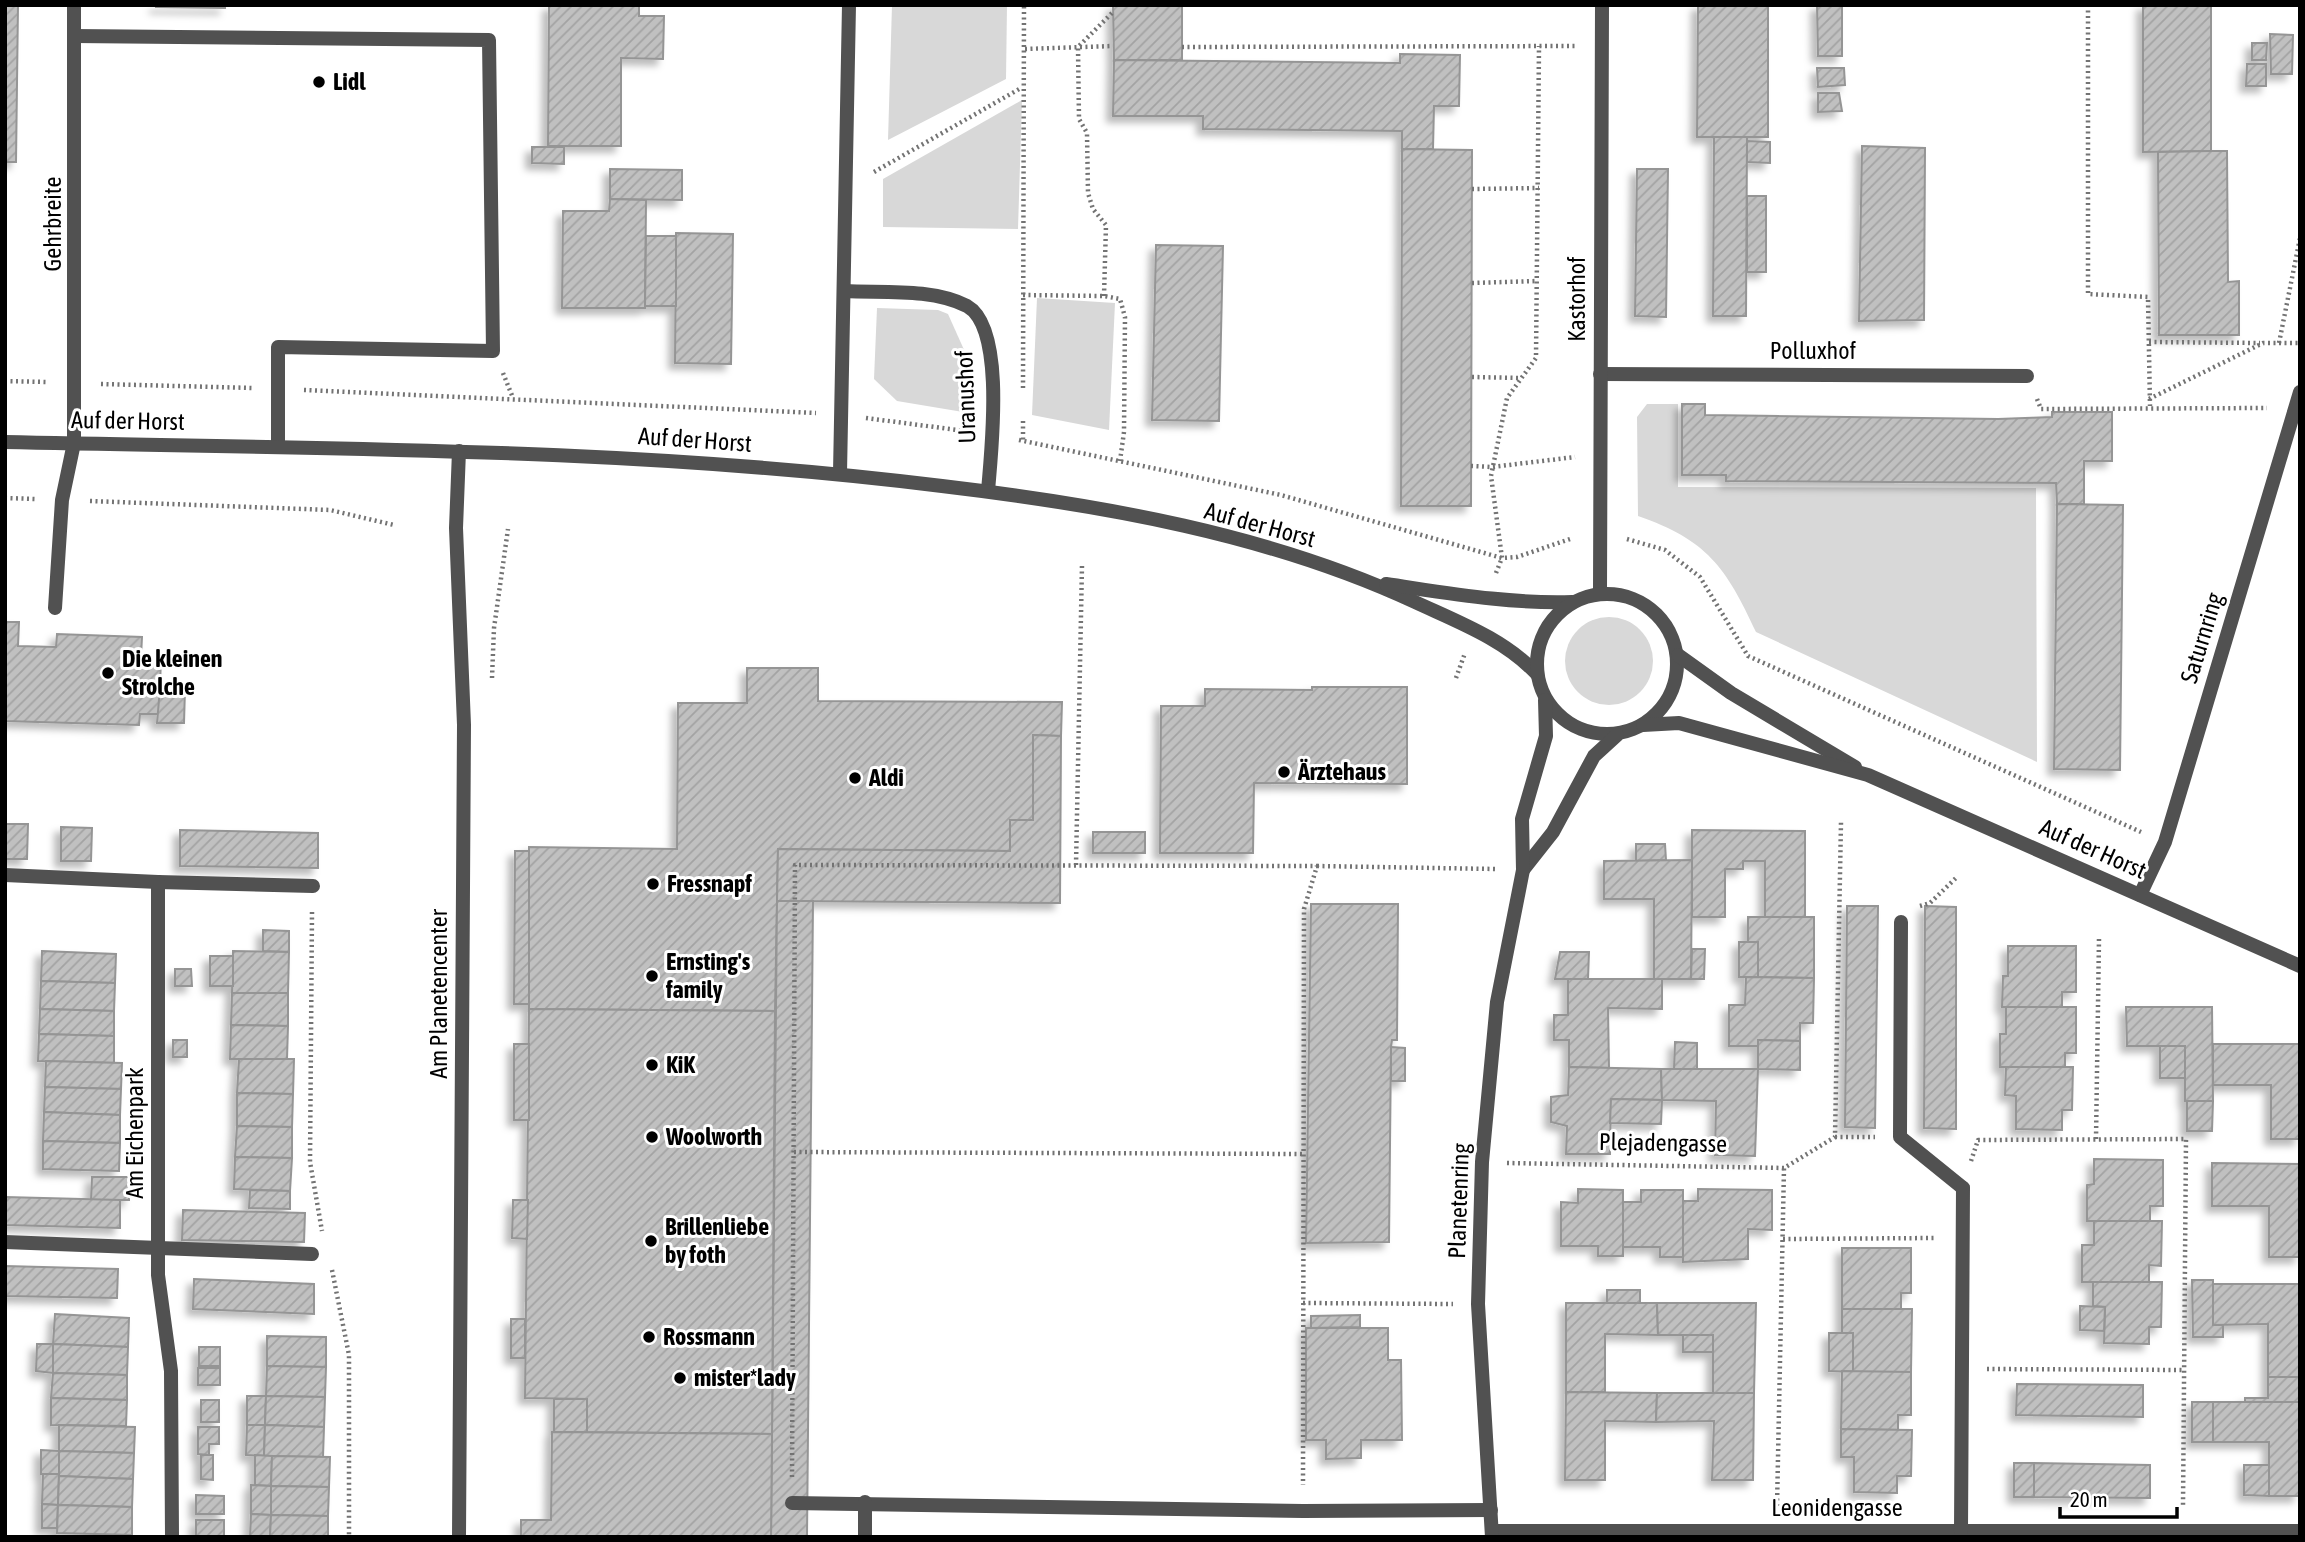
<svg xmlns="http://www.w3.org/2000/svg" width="2305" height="1542" font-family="'Asap Condensed',sans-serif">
<defs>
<pattern id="building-hatch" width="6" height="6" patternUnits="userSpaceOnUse" patternTransform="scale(1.75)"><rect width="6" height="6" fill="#c0c0c0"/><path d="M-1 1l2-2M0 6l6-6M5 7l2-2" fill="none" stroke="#a3a3a3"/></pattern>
<filter id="shadow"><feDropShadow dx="-6" dy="6" stdDeviation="3.5" flood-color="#0004"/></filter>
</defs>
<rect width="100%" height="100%" fill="#fff"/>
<!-- grass -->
<g fill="#d8d8d8">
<path d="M892,5H1007L1006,79L888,140Z"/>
<path d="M1022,100L1018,229L883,227V179Z"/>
<path d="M1037,298L1115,303L1109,430L1032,415Z"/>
<path d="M877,308L938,310L948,314L965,352L969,413L897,401L874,379Z"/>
<path d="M1647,404H1678V487L2036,488L2037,762L1756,632C1726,567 1707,540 1638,516L1637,417Z"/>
<circle cx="1609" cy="661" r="44"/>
</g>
<!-- building -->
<g fill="url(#building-hatch)" stroke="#959595" stroke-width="2" filter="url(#shadow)">
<path d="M5,5H18L16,162H5Z"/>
<path d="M156,5H225V8L156,7Z"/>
<path d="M549,5H639V16H664L663,59L621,58V146H548Z"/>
<path d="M1113,5H1182V60H1114Z"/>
<path d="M1698,5H1768V137H1697Z"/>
<path d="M1817,5H1842V56H1818Z"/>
<path d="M2143,5H2211V151L2143,152Z"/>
<path d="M2270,34L2293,35L2292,74H2271Z"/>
<path d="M2252,43H2267L2266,60H2252Z"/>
<path d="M1400,54L1460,55L1459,106H1434L1433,149H1402V131L1203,129V116H1113L1114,60L1400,63Z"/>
<path d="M2247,64H2266V86H2246Z"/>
<path d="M1817,68H1844L1845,85L1818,87Z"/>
<path d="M1818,93H1839L1842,111L1818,112Z"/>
<path d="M1714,137H1747L1746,316H1713Z"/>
<path d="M1747,141L1770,142V163L1747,162Z"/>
<path d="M1862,146L1925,148L1924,320L1859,321Z"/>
<path d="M532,147H564V164L532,163Z"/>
<path d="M1402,149L1472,150L1471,506H1401Z"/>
<path d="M2211,151H2227L2228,282L2239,281V335H2159L2158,152Z"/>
<path d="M610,169L682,170V200L610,199Z"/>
<path d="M1637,169H1668L1666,317L1635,316Z"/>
<rect x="1747" y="196" width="19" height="76"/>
<path d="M610,199L646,200L645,308H562L563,211H609Z"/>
<path d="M676,233L733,234L731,364L675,363Z"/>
<path d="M646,236H676V306H645Z"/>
<path d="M1156,245L1223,246L1219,421L1152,420Z"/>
<path d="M1682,404H1705V415L1998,419L2052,417V412H2112V461H2084V504H2057L2056,483L1726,481V475H1682Z"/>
<path d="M2057,504L2123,505L2120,770L2054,769Z"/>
<path d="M5,622H19L18,646L56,647L57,634L142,637L141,657L161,658L159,714H140L139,725L5,721Z"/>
<path d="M747,668H818V701L1062,702L1061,736L1033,735V820H1010V851L778,849L775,1011L529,1009V847L677,849L678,703H747Z"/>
<path d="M1312,687H1407V784L1254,783L1253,853H1160L1161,706H1205V689L1312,690Z"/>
<path d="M160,688L185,689L184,723H157Z"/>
<path d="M1033,735L1061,736L1060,903L777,901L778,849L1010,851V820H1033Z"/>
<path d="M5,824H28L27,859H5Z"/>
<path d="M61,827L92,828L91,861H61Z"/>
<path d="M180,830L318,833V868L180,866Z"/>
<path d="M1692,830L1805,831V918L1765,917V861H1743V869H1725V917H1692Z"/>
<rect x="1093" y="832" width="52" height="21"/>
<path d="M1636,844H1665L1666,860L1636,861Z"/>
<path d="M515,851H529V1004H514Z"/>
<path d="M1692,860L1691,979H1654V899H1604V861Z"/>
<path d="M777,901H813L807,1537H771Z"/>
<path d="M1311,904H1398L1397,1040H1392L1391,1047L1389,1242L1306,1243Z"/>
<path d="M1847,906H1878L1875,1128L1845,1127Z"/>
<path d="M1925,906L1956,907V1129L1924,1128Z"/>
<path d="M1748,917H1814V978L1758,977V942H1748Z"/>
<path d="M263,930L289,931V952L263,951Z"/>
<rect x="1739" y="942" width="19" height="35"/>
<path d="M2008,946H2076V992H2062V1007H2002L2003,976H2008Z"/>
<path d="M1692,949H1705L1704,979H1691Z"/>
<path d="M42,951L116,954L115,983L41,981Z"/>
<path d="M233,951L289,952L288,993H232Z"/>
<path d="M1560,952H1589L1588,979H1555Z"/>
<rect x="210" y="956" width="23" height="30"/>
<path d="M175,969H191L192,986H175Z"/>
<path d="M1746,977L1814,978L1813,1023H1800V1041L1758,1040V1046H1729V1005H1745Z"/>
<path d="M1568,979H1662V1009L1608,1008L1609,1068L1569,1067V1040H1554V1015H1568Z"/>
<path d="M41,981L115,983L114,1011L40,1009Z"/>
<path d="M232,993H288V1026L231,1025Z"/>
<path d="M2006,1007H2076V1053H2065V1067H2000V1034H2006Z"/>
<path d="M2126,1007H2212L2213,1101H2185V1046H2127Z"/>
<path d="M40,1009L114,1011V1036L39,1034Z"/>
<path d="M529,1009L775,1011L772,1434L587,1432V1399L525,1398Z"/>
<path d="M231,1025L288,1026L287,1059H230Z"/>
<path d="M39,1034L114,1036V1063L38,1061Z"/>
<rect x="173" y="1040" width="14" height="17"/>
<path d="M1758,1040L1800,1041V1070L1758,1069Z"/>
<path d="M1675,1042L1697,1043V1069H1674Z"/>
<rect x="514" y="1044" width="15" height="76"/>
<path d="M2213,1044H2300V1139H2271V1085H2213Z"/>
<rect x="2160" y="1046" width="25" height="32"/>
<path d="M1391,1047L1405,1048V1081H1391Z"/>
<path d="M239,1059H294L293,1094L237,1093Z"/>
<path d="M46,1061L122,1063L121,1089L45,1087Z"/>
<path d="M1569,1067L1661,1069L1662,1100L1611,1099L1610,1154H1566L1567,1126L1551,1122V1097L1568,1095Z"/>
<path d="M2006,1067H2073L2072,1110H2062V1130L2016,1129V1096L2005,1095Z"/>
<path d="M1661,1069H1758L1755,1156L1715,1155L1716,1101L1662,1100Z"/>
<path d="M45,1087L121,1089L120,1115L44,1112Z"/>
<path d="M237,1093L293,1094L292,1127L237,1126Z"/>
<path d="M1611,1099L1662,1100L1661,1124L1610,1123Z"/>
<path d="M2187,1101H2213L2212,1131H2187Z"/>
<path d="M44,1112L120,1115V1143L43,1141Z"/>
<path d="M237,1126L292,1127V1158L235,1157Z"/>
<path d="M43,1141L120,1143L119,1171L43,1169Z"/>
<path d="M235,1157L292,1158L290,1191L234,1189Z"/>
<path d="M2094,1159L2163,1160V1206H2150V1221H2087V1185L2094,1184Z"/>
<path d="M2212,1163L2300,1164V1257H2269V1206H2212Z"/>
<path d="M92,1177H129V1200H91Z"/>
<path d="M1578,1189L1623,1190V1256H1598V1246H1561V1202L1578,1203Z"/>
<path d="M1698,1189L1772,1190V1230L1748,1229V1259L1683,1262V1201H1698Z"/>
<path d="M250,1190L290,1191V1209L249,1208Z"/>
<path d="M1641,1190H1683V1257H1660V1247H1623V1202H1641Z"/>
<path d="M5,1197L120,1200V1228L5,1225Z"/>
<path d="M513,1200H528L527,1239L512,1238Z"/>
<path d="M183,1210L305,1213L304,1242L182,1240Z"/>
<path d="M2094,1221H2162L2161,1266L2149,1265V1282H2082V1245H2094Z"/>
<path d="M1842,1248H1911V1293H1901V1309H1842Z"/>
<path d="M5,1266L118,1269L117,1298L5,1296Z"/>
<path d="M194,1279L314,1284V1314L193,1309Z"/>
<path d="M2192,1280H2213V1325H2223V1337H2193Z"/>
<path d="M2093,1282H2162L2161,1327H2149V1344L2104,1343L2105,1307L2093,1306Z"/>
<path d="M2213,1284H2299V1377H2268V1324L2213,1325Z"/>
<rect x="1607" y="1290" width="33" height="13"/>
<path d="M1566,1303H1657L1658,1335L1605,1334V1392H1566Z"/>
<path d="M1657,1303H1756L1754,1393H1713V1335H1658Z"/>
<path d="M2080,1306L2105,1307L2104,1331L2080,1330Z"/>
<path d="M1842,1309H1912L1911,1372H1853V1333H1842Z"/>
<path d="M55,1314L129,1318L128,1347L53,1344Z"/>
<path d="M1360,1315V1327L1311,1328V1316Z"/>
<rect x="511" y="1319" width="14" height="39"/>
<path d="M1306,1328H1388V1360H1401L1402,1440H1361V1458L1326,1459V1440H1306Z"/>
<path d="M1829,1333H1853V1372L1829,1371Z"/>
<rect x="1683" y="1335" width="30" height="17"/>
<path d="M267,1336L326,1337V1367L267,1366Z"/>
<path d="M37,1344H53V1373L36,1371Z"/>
<path d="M53,1344L128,1347L127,1375L53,1373Z"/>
<rect x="199" y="1347" width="21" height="19"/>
<path d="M267,1366L326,1367L325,1397L266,1396Z"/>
<rect x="198" y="1368" width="22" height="17"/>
<path d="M1842,1371L1911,1372V1415H1898V1430L1841,1429Z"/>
<path d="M53,1373L127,1375V1400L51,1398Z"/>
<path d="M2268,1377H2299V1402H2245V1398H2268Z"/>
<path d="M2017,1384L2143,1385V1417L2016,1415Z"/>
<path d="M1566,1392L1657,1393L1656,1422L1605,1421V1480H1565Z"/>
<path d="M1657,1393H1754L1753,1480H1712L1714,1421L1656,1422Z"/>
<path d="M247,1396H266L265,1425H247Z"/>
<path d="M266,1396L325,1397L324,1427L265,1425Z"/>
<path d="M51,1398L127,1400L126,1426L51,1425Z"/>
<rect x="554" y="1399" width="33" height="33"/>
<rect x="201" y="1400" width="18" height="22"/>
<rect x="2192" y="1402" width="21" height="40"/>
<path d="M2213,1402H2299V1496H2269V1442H2213Z"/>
<path d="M59,1425L135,1427L134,1453L59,1451Z"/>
<path d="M247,1425H265L264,1456L246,1455Z"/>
<path d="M265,1425L324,1427L323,1457L264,1456Z"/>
<path d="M198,1427H219V1444H209V1455L198,1454Z"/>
<path d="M1841,1429L1912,1430L1911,1476H1897V1493L1854,1492V1457H1841Z"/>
<path d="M552,1432L772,1434L771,1537H521V1520H551Z"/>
<path d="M41,1450L59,1451V1474H41Z"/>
<path d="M59,1451L134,1453L133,1479L59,1476Z"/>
<path d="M201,1455H213V1480L201,1479Z"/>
<path d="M255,1455L272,1456L271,1486L255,1485Z"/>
<path d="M272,1456L330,1457L329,1487L271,1486Z"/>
<rect x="2014" y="1463" width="20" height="34"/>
<path d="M2034,1463L2150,1465V1498L2034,1497Z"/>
<path d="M2244,1465H2269V1496L2244,1495Z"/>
<path d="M43,1474H59L58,1505L42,1504Z"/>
<path d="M59,1476L133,1479L132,1507L58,1505Z"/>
<path d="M251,1485L271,1486V1515L251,1514Z"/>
<path d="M271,1486L329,1487L328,1516L271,1515Z"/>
<path d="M196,1495L224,1496V1514H196Z"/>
<path d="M42,1504L58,1505L57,1528H42Z"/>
<path d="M58,1505L132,1507V1535L57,1533Z"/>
<path d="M251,1514L271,1515L270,1537H250Z"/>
<path d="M271,1515L328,1516V1537H270Z"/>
<rect x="196" y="1520" width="28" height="17"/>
</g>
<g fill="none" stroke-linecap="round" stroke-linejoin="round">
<!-- path -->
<g stroke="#737373" stroke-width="4.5" stroke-dasharray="2 3.5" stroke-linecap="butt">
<path d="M2088,5V294L2148,297L2150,406"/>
<path d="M1182,47L1577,46"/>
<path d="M1025,49L1113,46"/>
<path d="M874,172L1021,88"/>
<path d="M1472,189L1539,188"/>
<path d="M1472,283L1538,281"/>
<path d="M1023,295L1104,296L1120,299L1125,317L1124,432L1120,461"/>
<path d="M1104,296L1106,225L1093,209L1088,193L1087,133L1079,119L1078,47L1113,12"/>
<path d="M2149,342L2260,343"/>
<path d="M2279,343L2300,238"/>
<path d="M503,373L513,398"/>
<path d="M1472,377L1520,378"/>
<path d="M5,381L47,382"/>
<path d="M101,384L253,388"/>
<path d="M1023,388L1024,5"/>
<path d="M304,390L816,413"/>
<path d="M2037,399L2041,409L2267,408"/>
<path d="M2149,399L2263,343H2300"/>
<path d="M866,418L965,431"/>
<path d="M1023,421V441"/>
<path d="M1019,440L1281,495L1502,558L1517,557L1573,538"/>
<path d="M1471,466L1492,467L1575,457"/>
<path d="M5,498L36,499"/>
<path d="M90,501L330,510L394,525"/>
<path d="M1627,539L1665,550L1700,577L1748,656L2141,832"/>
<path d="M1496,573L1502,558L1491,476L1507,398L1536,358L1539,46"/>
<path d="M492,678L494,628L508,529"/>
<path d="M1456,678L1465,653"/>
<path d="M1076,865L1082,565"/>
<path d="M1317,866L1495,869"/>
<path d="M1920,906L1930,903L1958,876"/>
<path d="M312,912L310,1162L322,1231"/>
<path d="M1835,1137H1875"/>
<path d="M2096,1139L2099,938"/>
<path d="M794,1152L1302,1154"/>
<path d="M1971,1161L1978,1140L2186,1139L2183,1506"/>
<path d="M1507,1163L1784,1168L1835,1137L1841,822"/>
<path d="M1783,1239L1936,1238"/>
<path d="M332,1270L349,1355V1537"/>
<path d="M1303,1303L1453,1304"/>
<path d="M1987,1369L2184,1370"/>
<path d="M792,1477L795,865L1317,866L1304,909L1303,1485"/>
<path d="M1777,1506L1784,1168"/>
</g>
<!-- service -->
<g stroke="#515151" stroke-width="14">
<path d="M74,36L489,40L493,351L278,347V447"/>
<path d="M55,608L62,500L74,443"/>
<path d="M158,882L313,886"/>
<path d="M1901,922L1900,1137L1963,1188"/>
<path d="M5,1242L312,1254"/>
<path d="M792,1503L1303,1511L1491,1510"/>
<path d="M865,1537V1502"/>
</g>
<!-- minor -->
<g stroke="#515151" stroke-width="14">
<path d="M74,5V443"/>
<path d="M845,291C883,293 932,288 967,306C1006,328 991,452 988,491"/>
<path d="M1600,374L2027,376"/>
<path d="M459,451L456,528L464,725L459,1537"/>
<path d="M840,473L849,5"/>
<path d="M1600,592L1602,5"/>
<path d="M5,875L158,882V1275L171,1371L172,1537"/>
<path d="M2140,895L2165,842L2300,392"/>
<path d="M1492,1531H2300"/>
<path d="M1961,1531L1963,1188"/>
</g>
<!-- tertiary -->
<g stroke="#515151" stroke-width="14">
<path d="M5,442C318,449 632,447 942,486C1102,505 1269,534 1415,602C1458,622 1504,639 1537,674"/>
<path d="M1386,584C1448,593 1509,604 1572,602"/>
<circle cx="1607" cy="664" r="70"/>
<path d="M1678,655L1731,693L1855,767"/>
<path d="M1643,725L1679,723L1868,775L2300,966"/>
<path d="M1523,870L1553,832L1594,756L1617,735"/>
<path d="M1492,1537L1478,1304L1482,1162L1497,1002L1523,870L1522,819L1546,736L1545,700"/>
</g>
</g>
<!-- markers -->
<g fill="#000" stroke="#fff" stroke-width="2.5">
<circle cx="319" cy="82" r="7"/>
<circle cx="108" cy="673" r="7"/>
<circle cx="1284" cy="772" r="7"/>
<circle cx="855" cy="778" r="7"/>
<circle cx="653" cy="884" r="7"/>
<circle cx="652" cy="976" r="7"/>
<circle cx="652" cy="1065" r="7"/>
<circle cx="652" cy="1137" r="7"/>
<circle cx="651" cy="1241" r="7"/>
<circle cx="649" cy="1337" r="7"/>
<circle cx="680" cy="1378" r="7"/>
</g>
<g text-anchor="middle" stroke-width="6" stroke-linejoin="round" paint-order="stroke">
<!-- poi labels -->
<g font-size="24" font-weight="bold" fill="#000" stroke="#fff" text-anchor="start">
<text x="333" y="90">Lidl</text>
<text x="122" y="667">Die kleinen<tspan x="122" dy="28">Strolche</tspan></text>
<text x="1298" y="780">Ärztehaus</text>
<text x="869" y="786">Aldi</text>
<text x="667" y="892">Fressnapf</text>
<text x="666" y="970">Ernsting's<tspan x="666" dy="28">family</tspan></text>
<text x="666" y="1073">KiK</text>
<text x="666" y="1145">Woolworth</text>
<text x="665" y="1235">Brillenliebe<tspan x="665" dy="28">by foth</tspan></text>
<text x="663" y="1345">Rossmann</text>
<text x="694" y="1386">mister*lady</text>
</g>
<!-- street labels -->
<g font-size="24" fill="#000" stroke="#fff">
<text transform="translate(53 224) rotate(-90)" y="8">Gehrbreite</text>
<text transform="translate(1577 299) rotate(-90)" y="8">Kastorhof</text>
<text x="1813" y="359">Polluxhof</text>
<text transform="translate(966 397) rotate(-92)" y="8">Uranushof</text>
<text transform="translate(128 421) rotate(1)" y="8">Auf der Horst</text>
<text transform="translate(695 440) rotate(4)" y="8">Auf der Horst</text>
<text transform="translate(1260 525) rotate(15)" y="8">Auf der Horst</text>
<text transform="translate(2202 638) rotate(-73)" y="8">Saturnring</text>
<text transform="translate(2093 849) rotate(24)" y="8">Auf der Horst</text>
<text transform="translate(439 994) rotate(-90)" y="8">Am Planetencenter</text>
<text transform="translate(135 1133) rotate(-90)" y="8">Am Eichenpark</text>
<text transform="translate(1663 1143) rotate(1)" y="8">Plejadengasse</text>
<text transform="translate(1459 1201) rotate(-88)" y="8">Planetenring</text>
<text x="1837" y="1516">Leonidengasse</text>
</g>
</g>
<!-- border -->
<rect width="2305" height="1542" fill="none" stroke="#000000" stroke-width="14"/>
<!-- scale -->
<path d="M2060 1507v10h117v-10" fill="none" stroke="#000000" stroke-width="3.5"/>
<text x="2070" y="1507" font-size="21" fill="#000000" stroke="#ffffff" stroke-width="5" paint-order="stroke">20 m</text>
</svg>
